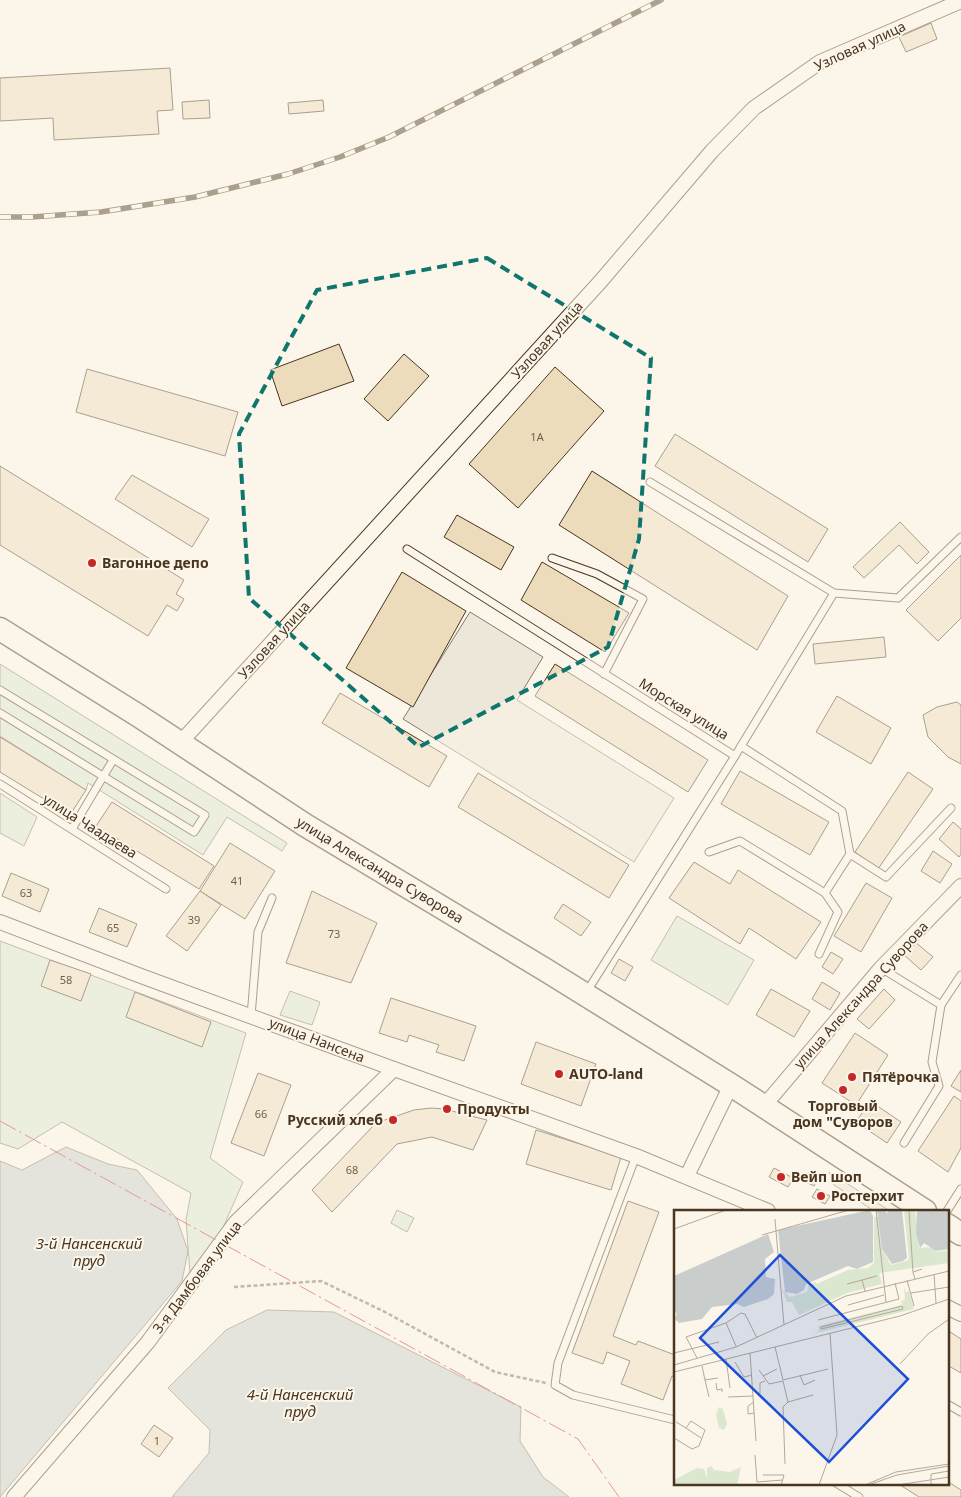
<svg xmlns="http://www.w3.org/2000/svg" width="961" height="1497" font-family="'Noto Sans',sans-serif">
<rect width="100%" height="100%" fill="#fbf6e9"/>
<!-- green -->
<g fill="#dce7d0" stroke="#887966">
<path d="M0,664L287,843L282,851L227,817L203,855L88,783L86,790L0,736Z"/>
<path d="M0,793L37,817L24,846L0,833Z"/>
<path d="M677,916L754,960L728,1005L651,960Z"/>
<path d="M0,941L246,1033L210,1158L243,1182L210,1257L191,1287L186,1220L191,1193L62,1122L18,1149L0,1143Z"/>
<path d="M290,991L320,1002L312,1025L280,1015Z"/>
<path d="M397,1210L414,1218L407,1232L391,1223Z"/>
</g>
<!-- parking -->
<g fill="#ede7d9" stroke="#887966">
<path d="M470,612L543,657L517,700L674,798L634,862L403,719Z"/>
<path d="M829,1172L890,1211H874L834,1185Z"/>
</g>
<!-- water -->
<g fill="#c9cecd" stroke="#887966">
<path d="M66,1147L108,1164L137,1170L177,1219L188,1251L182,1281L0,1497V1161L22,1170Z"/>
<path d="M267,1310L334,1312L521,1407L520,1441L543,1477L569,1497H172L209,1453L210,1430L168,1388L226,1330Z"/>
</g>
<!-- building -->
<g fill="#ecdcbc" stroke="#4a3520">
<path d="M931,23L937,39L906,52L899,37Z"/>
<path d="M170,68L173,110L157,111L159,134L54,140L53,118L0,121V78Z"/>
<path d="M209,100L210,118L183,119L182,102Z"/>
<path d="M323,100L324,111L289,114L288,103Z"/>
<path d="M339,344L354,381L282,406L270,370Z"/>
<path d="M404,354L429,376L388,421L364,399Z"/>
<path d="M555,367L604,411L518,508L469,464Z"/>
<path d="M87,369L238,412L225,456L76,412Z"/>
<path d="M675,434L828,529L808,562L655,466Z"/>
<path d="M0,466L184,580L176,594L184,599L177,611L167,605L148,636L0,545Z"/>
<path d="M592,471L788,596L757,650L559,525Z"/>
<path d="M132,475L209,519L192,547L115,499Z"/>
<path d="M457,515L514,547L501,570L444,537Z"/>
<path d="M900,522L929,552L917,564L899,545L864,578L853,567Z"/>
<path d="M961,555V618L938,641L906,610Z"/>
<path d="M542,562L629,613L605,652L521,600Z"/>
<path d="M402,572L466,611L413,707L346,668Z"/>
<path d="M884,637L886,657L815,664L813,644Z"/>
<path d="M555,664L708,760L688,792L535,696Z"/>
<path d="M340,693L447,756L429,787L322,723Z"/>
<path d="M837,696L891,728L871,764L816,732Z"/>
<path d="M957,702L961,705V764L948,757L928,737L923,715L937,707Z"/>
<path d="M0,737L86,790L70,815L0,772Z"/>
<path d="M740,771L829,822L810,855L721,804Z"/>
<path d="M908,772L933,789L878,869L855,852Z"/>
<path d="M478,773L629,865L609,898L458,807Z"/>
<path d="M112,802L214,866L199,889L96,826Z"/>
<path d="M953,822L961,829V854L959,857L939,839Z"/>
<path d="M230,843L275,871L245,919L200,891Z"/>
<path d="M933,851L952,864L940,883L921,871Z"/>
<path d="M694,862L730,884L738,870L821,922L796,959L749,928L740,944L669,898Z"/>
<path d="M11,873L49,889L40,912L2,896Z"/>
<path d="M866,883L892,898L861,952L834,936Z"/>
<path d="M200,891L221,905L187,951L166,936Z"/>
<path d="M312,891L377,923L351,983L286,963Z"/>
<path d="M563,904L591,922L581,936L554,918Z"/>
<path d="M99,908L137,924L127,947L89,932Z"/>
<path d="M914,941L933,957L921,970L903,954Z"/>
<path d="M831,952L843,959L833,974L822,967Z"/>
<path d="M619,959L633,967L625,981L611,973Z"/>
<path d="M50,960L91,974L81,1001L41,986Z"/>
<path d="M822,982L840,993L830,1010L812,999Z"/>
<path d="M771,989L810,1011L794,1037L756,1015Z"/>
<path d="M884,989L895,1000L869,1029L857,1019Z"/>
<path d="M135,992L211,1022L202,1047L126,1017Z"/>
<path d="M391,998L476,1026L464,1061L436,1052L439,1045L409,1035L407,1042L379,1033Z"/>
<path d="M855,1033L888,1055L856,1105L822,1083Z"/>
<path d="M536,1042L596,1064L581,1106L521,1084Z"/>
<path d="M961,1070V1092L951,1086Z"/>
<path d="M258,1073L291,1085L264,1156L231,1143Z"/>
<path d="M954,1096L961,1101V1148L948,1172L918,1151Z"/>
<path d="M870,1101L901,1122L887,1143L856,1122Z"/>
<path d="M431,1108L444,1109L487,1120L473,1150L432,1137L397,1144L332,1212L312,1190L376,1123L414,1110Z"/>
<path d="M536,1130L621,1157L611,1190L526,1164Z"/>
<path d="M774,1168L793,1178L788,1187L769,1177Z"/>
<path d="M808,1174L817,1179L814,1186L804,1181Z"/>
<path d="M817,1189L830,1196L825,1204L812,1197Z"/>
<path d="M628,1201L659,1212L613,1336L636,1345L638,1341L675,1355V1377L672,1376L663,1400L621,1384L630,1361L607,1352L603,1364L572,1353Z"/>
<path d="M947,1330L961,1339V1373L947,1365Z"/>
<path d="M154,1425L173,1438L159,1457L141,1444Z"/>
<path d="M947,1481L961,1490V1497H919L897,1483H947Z"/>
</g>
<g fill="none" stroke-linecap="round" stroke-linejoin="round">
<!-- lane casing -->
<g stroke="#4a3520" stroke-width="9">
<g id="lane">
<path d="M650,482L834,593L898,598L961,537"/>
<path d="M407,549L735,756L586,993"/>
<path d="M552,558L597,574L643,599L604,674"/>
<path d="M0,690L205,815L194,832L0,713"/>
<path d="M741,746L842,811L850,854L825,893L838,912L819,954"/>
<path d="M735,756L834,593"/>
<path d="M0,784L166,889"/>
<path d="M72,829L113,760"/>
<path d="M709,852L740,841L825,893"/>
<path d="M850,854L886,877L951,808"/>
<path d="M881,968L941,1005L932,1062L939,1086L904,1143"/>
<path d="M941,1005L961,975"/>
<path d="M251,1016L258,932L272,898"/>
<path d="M636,1156L558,1363L555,1385L573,1395L675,1420"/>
<path d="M947,1211L961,1189"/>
<path d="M947,1404L961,1412"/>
<path d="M836,1483L859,1497"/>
</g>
</g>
<!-- street casing -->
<g stroke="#4a3520" stroke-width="16">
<g id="street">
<path d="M180,743L600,282L712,151L754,108L820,62L961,1"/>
<path d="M0,922L141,976L394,1069L636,1156L768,1211"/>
<path d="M764,1106L881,968L961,886"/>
<path d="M687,1176L731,1085"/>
<path d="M947,1307L961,1314"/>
<path d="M14,1497L148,1342L236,1222L394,1069"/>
</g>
</g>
<!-- primary casing -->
<g stroke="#4a3520" stroke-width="25">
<g id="primary">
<path d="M0,629L139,716L305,825L544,969L731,1085L925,1211"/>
<path d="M947,1225L961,1234"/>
</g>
</g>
<!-- path -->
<path stroke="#7f6f5c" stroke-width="2.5" stroke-dasharray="4 2.5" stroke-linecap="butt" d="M234,1287L321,1281L385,1312L495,1372L546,1383"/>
<!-- lane -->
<use href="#lane" stroke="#fbf6e9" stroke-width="7"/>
<!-- street -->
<use href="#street" stroke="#fbf6e9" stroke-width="14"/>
<!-- primary -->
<use href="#primary" stroke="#fbf6e9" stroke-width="22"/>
<!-- rail casing -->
<g stroke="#4a3520" stroke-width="5.5">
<path id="rail" d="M0,217H32L101,212L195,197L288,174L340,157L389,137L661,0"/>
</g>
<!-- rail -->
<use href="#rail" stroke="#fbf6e9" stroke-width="4" stroke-dasharray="11" stroke-linecap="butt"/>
<!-- power -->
<path stroke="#c62828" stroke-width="1" stroke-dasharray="18 4 2.5 4" stroke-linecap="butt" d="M0,1121L578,1439L619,1497"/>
</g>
<!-- marked area -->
<path d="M0 0H961V1497H0ZM487,258L651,358L639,539L608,647L419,747L249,598L239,434L317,290Z" fill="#fbf6e9" fill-opacity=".55" fill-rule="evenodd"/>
<path fill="none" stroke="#0f766e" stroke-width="4" stroke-dasharray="10 6" stroke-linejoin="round" d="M487,258L651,358L639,539L608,647L419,747L249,598L239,434L317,290Z"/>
<!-- markers -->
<g fill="#c62828" stroke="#fbf6e9" stroke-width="2">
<circle cx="92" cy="563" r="5"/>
<circle cx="559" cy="1074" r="5"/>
<circle cx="852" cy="1077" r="5"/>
<circle cx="843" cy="1090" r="5"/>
<circle cx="447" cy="1109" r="5"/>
<circle cx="393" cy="1120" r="5"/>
<circle cx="781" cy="1177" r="5"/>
<circle cx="821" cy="1196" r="5"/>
</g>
<g text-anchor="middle" stroke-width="4" stroke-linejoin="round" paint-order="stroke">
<!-- number labels -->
<g font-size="11" fill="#725f47">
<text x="537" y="441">1А</text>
<text x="237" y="885">41</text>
<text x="26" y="897">63</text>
<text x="194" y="924">39</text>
<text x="113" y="932">65</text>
<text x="334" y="938">73</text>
<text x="66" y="984">58</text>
<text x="261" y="1118">66</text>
<text x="352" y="1174">68</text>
<text x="157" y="1445">1</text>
</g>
<!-- street labels -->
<g font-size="14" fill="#4a3520" stroke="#fbf6e9">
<text transform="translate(860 46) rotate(-25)" y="5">Узловая улица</text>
<text transform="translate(547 340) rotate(-48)" y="5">Узловая улица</text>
<text transform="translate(274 640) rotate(-48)" y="5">Узловая улица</text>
<text transform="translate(684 709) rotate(32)" y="5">Морская улица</text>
<text transform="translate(90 826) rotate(32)" y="5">улица Чаадаева</text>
<text transform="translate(380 870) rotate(31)" y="5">улица Александра Суворова</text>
<text transform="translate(861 995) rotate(-48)" y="5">улица Александра Суворова</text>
<text transform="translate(317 1040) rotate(21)" y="5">улица Нансена</text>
<text transform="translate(197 1277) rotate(-53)" y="5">3-я Дамбовая улица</text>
</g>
<!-- poi labels -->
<g font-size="14" font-weight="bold" fill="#4a3520" stroke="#fbf6e9" text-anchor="start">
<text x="102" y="568">Вагонное депо</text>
<text x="569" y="1079">AUTO-land</text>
<text x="862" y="1082">Пятёрочка</text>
<text x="843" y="1111" text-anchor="middle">Торговый<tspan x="843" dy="16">дом "Суворов</tspan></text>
<text x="457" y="1114">Продукты</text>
<text x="383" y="1125" text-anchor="end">Русский хлеб</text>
<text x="791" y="1182">Вейп шоп</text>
<text x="831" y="1201">Ростерхит</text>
</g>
<!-- water labels -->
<g font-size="15" font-style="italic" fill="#4a3520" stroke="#fbf6e9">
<text x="89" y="1249">3-й Нансенский<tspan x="89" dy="17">пруд</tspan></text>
<text x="300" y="1400">4-й Нансенский<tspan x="300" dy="17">пруд</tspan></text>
</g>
</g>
<!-- overview -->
<g transform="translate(674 1210)">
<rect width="275" height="275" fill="#fbf6e9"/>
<path d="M230,0H241L245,38L258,37L262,42L275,40V53L205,63L208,74L173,83L125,105L118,92H113L108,79L116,87L133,82L134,76L141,72L143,74L174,60L194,58L200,53V7H204L208,39L217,55L232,51L235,49ZM230,77L232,82L235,81L240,99L138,124L145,121L144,116L228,95L227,91L231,90ZM45,197L49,199L53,214L50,220L45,218L42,205ZM37,256L40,260L56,262L67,257L63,275H0V270L23,258L30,259L33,268V258Z" fill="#dce7d0"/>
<path d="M196,0L199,6V52L183,59L174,56L132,74L130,80L123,84L111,82L104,20ZM203,0H211L213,4L214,0H228L233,48L229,51L218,54L208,39ZM243,0H275V39L262,41L250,33L246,38L242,23ZM94,24L100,42L91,49L92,67L101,69L100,84L94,89L70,97L63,94L38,97L28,109L5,113L1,109L3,103L0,102V66Z" fill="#c9cecd"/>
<path fill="none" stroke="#b4a999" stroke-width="1" d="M202,0L212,92M235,0L239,62M101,9L110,115M0,19L52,0M88,25L175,0M260,64L262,93M241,69L239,62L248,59M233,70L240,96M173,74L188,70M191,81L188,70L203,66M237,83L275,77M174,95L210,85M228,96L229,99L147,119V117ZM144,110L225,89L221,73M62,136L52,113L67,103L71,104L83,128M101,137L109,170L154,159M0,143L45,132M76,143L82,231M23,148L12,127L52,113M52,149L56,178M61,152L70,167L78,165M226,154L254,124L275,109M0,155L62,137L172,86L275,61M28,156L31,170L44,168M85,160L95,174L109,171M0,162L226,106L275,89M126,165L130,175L141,170M89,166L103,159M31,170L35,187M109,171L114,192M42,173L43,180L48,179V182M86,184V173L91,171M54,187L79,186M80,192L74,196V204L80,203M12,218L27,228M0,228L18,239L25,236L31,220L17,211L12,218L2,212M81,245L83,272L109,270M111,254L109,197L114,192L139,185M89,265H110L107,275M145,275L163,225L156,123M191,275L222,262L275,254M194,275L223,265L275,256M224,275L275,267M257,275V264L275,261"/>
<path fill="#1d4ed8" fill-opacity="0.15" stroke="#1d4ed8" stroke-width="2.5" d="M106,45L234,169L155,252L26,128Z"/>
<rect width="275" height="275" fill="none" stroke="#4a3520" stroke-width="2.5"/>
</g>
</svg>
